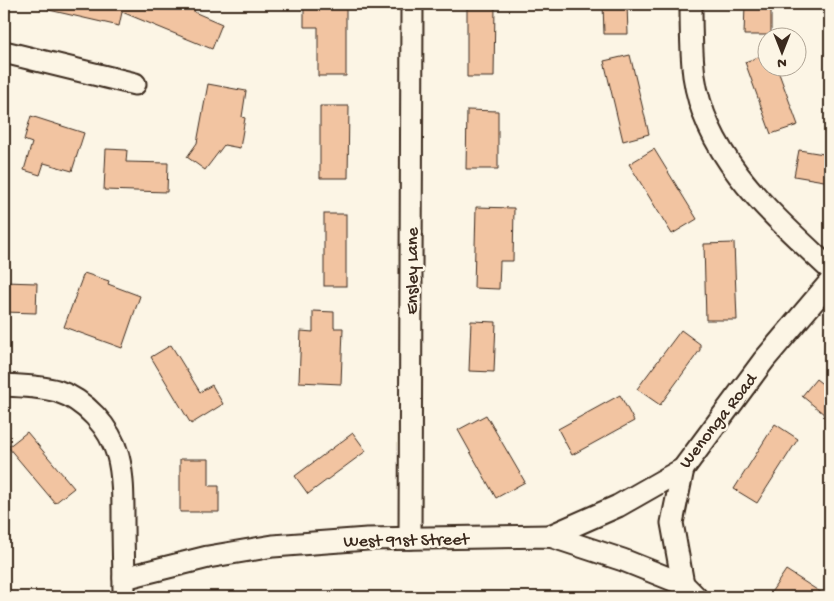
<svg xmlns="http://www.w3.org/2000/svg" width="834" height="601" font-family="'Gochi Hand',sans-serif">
<rect width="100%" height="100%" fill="#fcf5e5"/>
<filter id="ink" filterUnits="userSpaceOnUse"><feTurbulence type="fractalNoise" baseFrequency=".02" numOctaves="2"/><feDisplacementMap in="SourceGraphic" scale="10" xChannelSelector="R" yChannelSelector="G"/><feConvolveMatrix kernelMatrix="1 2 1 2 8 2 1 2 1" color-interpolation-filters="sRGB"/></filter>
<g filter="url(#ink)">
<!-- building -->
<g fill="#f2c4a1" stroke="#3b2a1e">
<path d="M50,4H197L194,12L222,24L212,49L122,12L119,26L49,10Z"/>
<path d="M304,4H346V76H318V27H304Z"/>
<path d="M467,4H495L494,77H467Z"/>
<path d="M603,4H627L628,34H604Z"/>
<path d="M745,4H771V35H744Z"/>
<path d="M766,54V68H777L798,125L771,134L745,62Z"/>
<path d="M630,55L649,134L623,141L604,61Z"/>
<path d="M208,84L246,91L242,117L245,118L240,148L224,145L205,170L187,157L197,143Z"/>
<path d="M320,106H349L348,178H320Z"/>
<path d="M467,110L498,111V169H466Z"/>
<path d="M31,116L84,133L72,171L44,163L40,175L24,170L32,143L24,140Z"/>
<path d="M106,149L127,150L126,162L168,163L167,192L104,190Z"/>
<path d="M654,149L697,219L672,234L629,164Z"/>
<path d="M799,150L830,155V182L794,176Z"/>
<path d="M476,207L514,208L513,261H500L499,289L474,288Z"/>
<rect x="324" y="214" width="22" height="72"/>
<path d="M734,243L737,320H706L704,244Z"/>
<path d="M84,273L109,281L108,284L140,296L122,348L64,327Z"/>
<path d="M4,282L37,283L36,313L4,312Z"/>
<path d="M313,311L334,312V328H343L341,384L299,382L301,331L313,332Z"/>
<path d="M471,321L496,322L494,372L469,371Z"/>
<path d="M681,330L700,344V350L660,405L637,389Z"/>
<path d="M171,345L200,392L212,385L223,404L191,424L151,357Z"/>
<path d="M816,379L830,390V419L802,396Z"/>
<path d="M620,395L634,421L572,455L558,429Z"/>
<path d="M486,415L525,482L496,498L458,430Z"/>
<path d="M775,424L798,439L757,503L734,489Z"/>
<path d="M27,432L74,488L55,503L8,447Z"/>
<path d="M353,433L366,451L308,494L295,476Z"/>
<path d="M180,459H209V486H219V512H180Z"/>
<path d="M786,570L828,597H768Z"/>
</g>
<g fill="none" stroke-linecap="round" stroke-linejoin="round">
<!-- street casing -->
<g stroke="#3b2a1e" stroke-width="25">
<g id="street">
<path d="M691,4C691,28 691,52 694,76C706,159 773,215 830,269"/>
<path d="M4,52L135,84"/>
<path d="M4,385C21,386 40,386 57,391C85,400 110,427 118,456C123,475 123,497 123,517C123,544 124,570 124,597"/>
<path d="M683,469L672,523L683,584"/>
<path d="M550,536L618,506L683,469L764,360L830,282"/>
<path d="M410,538L412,4"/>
<path d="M124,578L208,557L273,546L367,539L550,536L623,560L683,584L696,597"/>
</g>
</g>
<!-- street -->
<use href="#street" stroke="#fcf5e5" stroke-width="21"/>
</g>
</g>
<g text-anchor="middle" stroke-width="5" stroke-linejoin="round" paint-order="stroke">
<!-- street labels -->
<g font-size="18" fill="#3b2a1e" stroke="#fcf5e5">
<text transform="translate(411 271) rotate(-90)" y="6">Ensley Lane</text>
<text transform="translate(717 420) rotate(-52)" y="6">Wenonga Road</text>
<text transform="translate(406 539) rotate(-1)" y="6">West 91st Street</text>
</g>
</g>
<!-- margin -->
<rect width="834" height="601" fill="none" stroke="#fcf5e5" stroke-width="20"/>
<rect x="10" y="10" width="814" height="581" fill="none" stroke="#3b2a1e" stroke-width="2" filter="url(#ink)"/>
<!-- north arrow -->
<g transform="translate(782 52) rotate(180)"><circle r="24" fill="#fcf5e5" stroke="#afa495"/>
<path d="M0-4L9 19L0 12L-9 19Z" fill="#3b2a1e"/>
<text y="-8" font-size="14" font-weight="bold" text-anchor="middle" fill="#3b2a1e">N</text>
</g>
</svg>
